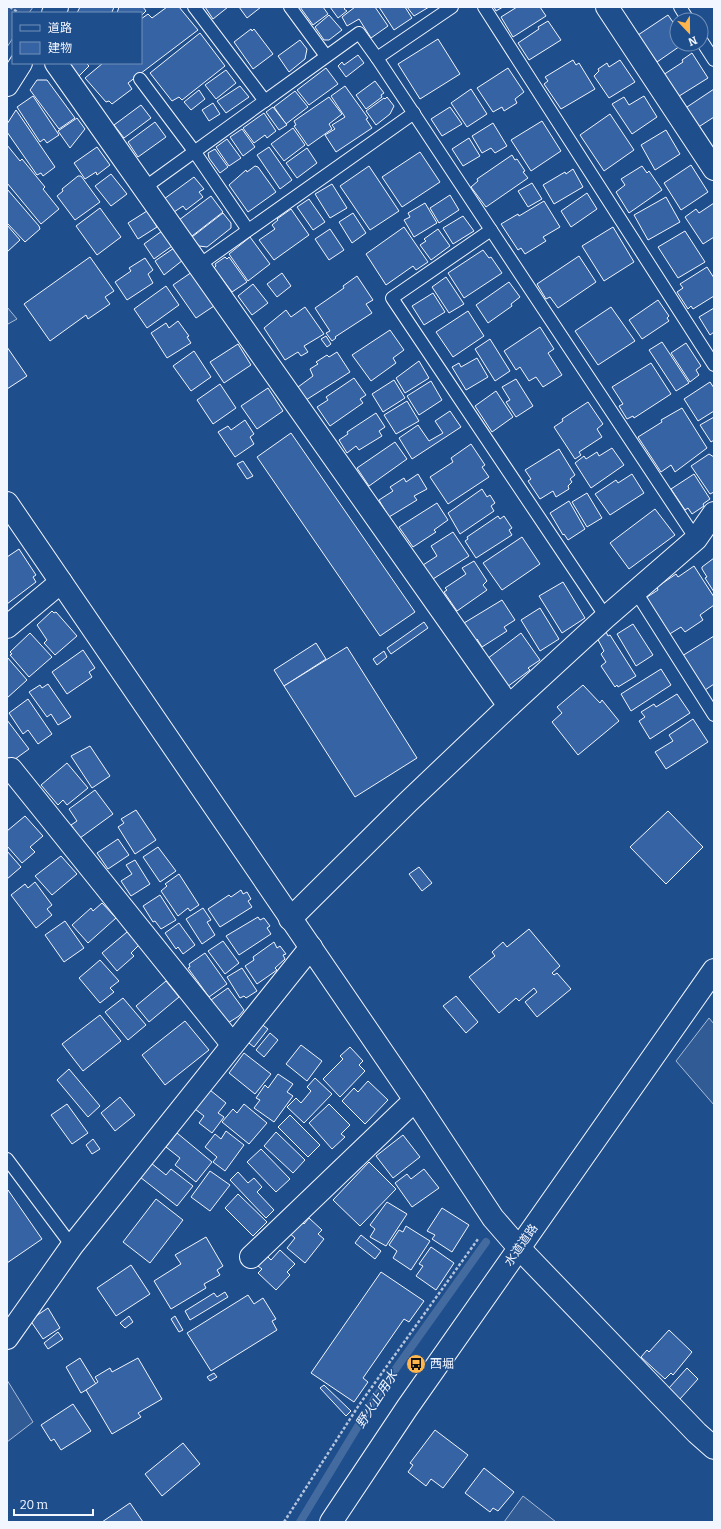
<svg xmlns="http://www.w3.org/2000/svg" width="721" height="1529" font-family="Bitter,'Noto Sans JP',serif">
<rect width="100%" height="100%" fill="#1f4e8c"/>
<!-- built -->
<g fill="#305b95" stroke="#a8bbd7">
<path d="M7,7H33L29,13H13V38L7,47Z"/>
<path d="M7,307L17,319L8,324L7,323Z"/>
<path d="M709,1018L714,1024V1105L676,1061Z"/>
<path d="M7,1380L33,1422L7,1442Z"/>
<path d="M523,1496L556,1522H504Z"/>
</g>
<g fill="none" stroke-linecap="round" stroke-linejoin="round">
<!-- stream -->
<path stroke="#446ba0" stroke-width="8" d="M300,1522L375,1398L486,1242"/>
</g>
<!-- building -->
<g fill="#3563a3" stroke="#f2f6ff">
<path d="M80,7H114L112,12L114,13H77Z"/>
<path d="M119,7H143L146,11L141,16V13H117Z"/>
<path d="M167,7H179L198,30L128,83L132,89L112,104L109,101L106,102L85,78L103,63H141V19L148,14L152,18Z"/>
<path d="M205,7H228L213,19Z"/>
<path d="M239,7H261L247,18Z"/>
<path d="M300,7H323L328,14L313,25Z"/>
<path d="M330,7H346L344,9L347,11L338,18Z"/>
<path d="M355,7H375L388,26L371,38L359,19L347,26L342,17Z"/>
<path d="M379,7H405L412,18L394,30Z"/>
<path d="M407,7H429L414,16Z"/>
<path d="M494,7H503L496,11Z"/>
<path d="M517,7H540L546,16L513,37L501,17Z"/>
<path d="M329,15L342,30L329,40H324L315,27Z"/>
<path d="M668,15L677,28V44H683L657,62L638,35Z"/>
<path d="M548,21L561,40L529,60L518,43L539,29L538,27Z"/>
<path d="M251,29L252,31L254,29L273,54L253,69L234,42Z"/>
<path d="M200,33L225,66L182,100L179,97L172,101L150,73Z"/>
<path d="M438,39L460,74L420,99L398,64Z"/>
<path d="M300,40L307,49L305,59L289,72L278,56Z"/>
<path d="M692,53L708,78L676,98L663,75L683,62L682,60Z"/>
<path d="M358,55L364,63L346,77L338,66L342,62L344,65Z"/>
<path d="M573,60L576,65L579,63L595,89L561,109L544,84L548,81L545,77Z"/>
<path d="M620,60L635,82L609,98L594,76L599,71L598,69L607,63L609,67Z"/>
<path d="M59,63H86L89,66L74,81Z"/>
<path d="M326,68L338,84L309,105L297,90Z"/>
<path d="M508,68L524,92L515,99L517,103L504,111L502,107L493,112L477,88Z"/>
<path d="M226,70L236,83L216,99L205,85Z"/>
<path d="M37,80H47L75,118L59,129L30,90Z"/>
<path d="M375,81L384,93L381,95L382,97L366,109L356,95Z"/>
<path d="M240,86L249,97L226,113L217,101Z"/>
<path d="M345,86L368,118L366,119L372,128L336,152L325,135L335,129L332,125L345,117L331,96Z"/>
<path d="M471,89L487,114L467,127L451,103Z"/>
<path d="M714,89V117L697,128L684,109Z"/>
<path d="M199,90L205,99L191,110L184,102Z"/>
<path d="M295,91L308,107L286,124L274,107Z"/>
<path d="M33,96L59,135L47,143L44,139L40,142L17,107Z"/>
<path d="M644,96L657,117L632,134L612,104L624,97L629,105Z"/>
<path d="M329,97L342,114L329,124L332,129L308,146L294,126L296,125L294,121Z"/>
<path d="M387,97L394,106L390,114L376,125L366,111L384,98L385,99Z"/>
<path d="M213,103L220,114L209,121L202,110Z"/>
<path d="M141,105L151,118L124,138L114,125Z"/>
<path d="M273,107L287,125L279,130L266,112Z"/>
<path d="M450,107L462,124L442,136L431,119Z"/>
<path d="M16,110L55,167L43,176L41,173L37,175L7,132V124Z"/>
<path d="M264,113L276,131L267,138L265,135L254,143L243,128Z"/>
<path d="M610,114L634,150L604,171L580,135Z"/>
<path d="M77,118L85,129L70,148L58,131Z"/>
<path d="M542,121L561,151L531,171L511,140Z"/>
<path d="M155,122L166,137L138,157L128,142Z"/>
<path d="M493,123L507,146L495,153L491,148L482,153L472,136Z"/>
<path d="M293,128L305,145L284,161L271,144Z"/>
<path d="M242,129L255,147L243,156L230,137Z"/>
<path d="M666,130L680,154L655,170L641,145Z"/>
<path d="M469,138L480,156L463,166L452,149Z"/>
<path d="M227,139L241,158L229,166L216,147Z"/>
<path d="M7,145L20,161L22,159L45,187L43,189L59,209L41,224L7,183Z"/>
<path d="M97,147L110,165L97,175L96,172L85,179L74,163Z"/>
<path d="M269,147L292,180L280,189L257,155Z"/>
<path d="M307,148L317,163L297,178L286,163Z"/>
<path d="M215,149L228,167L220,173L209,158L208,153Z"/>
<path d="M420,152L440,182L402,207L382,177Z"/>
<path d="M512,155L515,160L517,159L525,171L523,172L528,178L486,207L471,187L478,181L477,179Z"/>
<path d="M691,165L708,192L681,210L664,183Z"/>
<path d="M255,166L258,167L276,192L248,212L229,185L246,170L247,172Z"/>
<path d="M369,166L399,211L370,230L340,186Z"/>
<path d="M642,166L647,173L649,171L662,190L629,213L616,192L625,185L621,179Z"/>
<path d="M573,169L583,187L554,204L543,185L565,172L566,174Z"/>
<path d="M111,174L127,194L111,206L95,186Z"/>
<path d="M78,176H81L100,202L75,220L57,196L63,191L62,189Z"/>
<path d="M194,177L204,189L199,192L203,197L186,210L183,206L174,212L164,199Z"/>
<path d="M532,183L542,199L528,207L518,191Z"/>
<path d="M332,184L347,208L330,218L315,194Z"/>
<path d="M7,189L39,226L40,229L25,242L7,223Z"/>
<path d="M587,193L597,209L571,227L561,211Z"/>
<path d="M450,195L459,210L439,223L430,208Z"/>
<path d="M211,196L223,212L192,236L179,220Z"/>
<path d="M666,197L680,222L648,240L634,215Z"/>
<path d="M309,199L325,222L313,230L297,207Z"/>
<path d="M544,201L560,227L543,237L546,241L525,254L521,248L518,250L501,224L518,214L519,216Z"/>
<path d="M425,203L437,223L414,237L404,220L410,217L408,213Z"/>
<path d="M714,203V237L703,244L685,217L696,209L699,213Z"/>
<path d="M100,208L121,237L97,255L76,226Z"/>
<path d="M291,209L309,235L274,260L259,240L275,229L272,225L278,220L277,219Z"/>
<path d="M147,211L157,227L138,239L128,223Z"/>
<path d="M223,213L231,223V228L207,247L199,246L192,237Z"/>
<path d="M353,213L366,233L352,243L339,222Z"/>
<path d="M463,216L474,231L453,244L443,228Z"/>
<path d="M7,225L20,240L7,252Z"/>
<path d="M404,227L428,262L416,270L413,266L386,285L366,254Z"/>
<path d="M613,227L634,262L604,281L582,246Z"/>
<path d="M330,229L344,250L329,260L315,239Z"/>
<path d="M438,229L450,246L431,260L420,245L426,241L424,239Z"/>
<path d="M162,231L172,246L154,259L144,244Z"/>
<path d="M685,231L705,262L678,278L658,247Z"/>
<path d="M250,237L270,264L248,281L229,254Z"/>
<path d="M174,248L183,260L164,275L155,261Z"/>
<path d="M483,250L489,258L491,257L502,273L464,298L448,273Z"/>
<path d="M579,256L596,282L558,308L550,297L546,299L537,284Z"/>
<path d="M90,257L114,291L105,297L110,304L88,319L86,315L50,341L24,304Z"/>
<path d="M225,257L227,259L229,257L247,282L232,292L214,268L216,266L215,264Z"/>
<path d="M145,258L153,270L148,274L153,283L127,300L115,282L131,271L129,268Z"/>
<path d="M707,267L714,278V296L693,309L691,306L688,309L677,292L683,288L680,284Z"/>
<path d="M192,272L214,306L196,318L173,285Z"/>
<path d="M282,273L291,286L277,297L267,284Z"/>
<path d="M357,276L373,300L366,304L372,313L335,337L336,338L332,341L326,333L330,331L315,308L344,288L343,286Z"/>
<path d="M446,277L464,304L449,313L432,287Z"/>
<path d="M509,282L520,297L511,304L512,306L488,323L476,305Z"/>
<path d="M253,284L268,303L252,315L238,296Z"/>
<path d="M166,286L179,305L147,328L134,309Z"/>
<path d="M433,293L445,312L424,325L412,306Z"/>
<path d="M658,300L669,316L667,318L669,321L642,339L629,320Z"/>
<path d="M305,307L324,334L304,346L308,352L301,356L298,352L285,360L264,328L286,310L291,317Z"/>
<path d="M611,307L635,341L598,365L575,331Z"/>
<path d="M714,308V332L710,335L699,317Z"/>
<path d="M468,311L484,336L453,357L436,332Z"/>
<path d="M178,321L189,336L187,337L191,343L167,358L151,333L166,323L169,328Z"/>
<path d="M540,327L554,349L548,353L562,375L543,387L536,377L529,381L520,367L516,370L504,351Z"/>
<path d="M390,330L404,350L393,358L396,363L371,381L352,355Z"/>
<path d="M326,336L331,344L327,347L321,339Z"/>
<path d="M490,339L510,371L495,381L475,349Z"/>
<path d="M662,342L689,383L676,391L649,350Z"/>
<path d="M686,343L701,366L696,370L699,375L690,382L671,353Z"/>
<path d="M238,344L251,365L224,383L210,362Z"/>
<path d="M7,347L27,376L7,389Z"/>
<path d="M194,351L211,377L191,391L173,366Z"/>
<path d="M337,352L350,372L306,400L298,387L313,376L310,369L318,364L316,362L327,355L329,357Z"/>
<path d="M477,358L488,377L466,390L452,367L459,363L461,367Z"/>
<path d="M419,361L429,378L405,393L396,378Z"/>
<path d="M651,363L671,394L634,418L633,416L627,419L619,406L623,404L612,387Z"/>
<path d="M354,378L366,395L360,399L363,403L330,426L317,407L328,400L326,397Z"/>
<path d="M516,379L533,406L516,417L506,402L510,400L502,387Z"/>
<path d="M394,380L405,398L383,412L372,394Z"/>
<path d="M431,381L442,400L419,415L407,396Z"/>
<path d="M710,382L714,388V411L698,421L684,399Z"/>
<path d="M220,384L236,408L213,424L197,400Z"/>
<path d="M268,388L283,411L257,429L241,406Z"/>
<path d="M496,391L513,417L492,432L475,406Z"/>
<path d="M407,401L419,421L396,434L384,415Z"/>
<path d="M588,402L603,424L597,429L602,437L579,452L581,455L575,459L554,427L563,421L562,419Z"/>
<path d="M682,408L707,448L675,472L671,465L661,472L638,437L662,422L661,420Z"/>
<path d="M450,411L461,427L412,459L399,438L418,425L429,441L443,433L435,421Z"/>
<path d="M376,413L385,427L379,431L382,436L359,450L356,446L347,453L339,440L348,434L347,432Z"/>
<path d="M714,417V440L711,442L700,425Z"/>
<path d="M245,420L254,434L250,437L254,444L235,457L218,432L228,426L231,430Z"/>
<path d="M291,433L415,612L380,636L257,457Z"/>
<path d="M395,442L407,459L369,486L357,468Z"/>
<path d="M471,444L485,465L482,467L489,477L448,504L430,477L453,462L451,458Z"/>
<path d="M612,448L624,465L591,488L575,463L584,456L586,459L597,452L599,456Z"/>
<path d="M559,449L575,475L570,479L572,482L568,486L569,489L556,497L553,491L540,499L528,481L531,479L525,470Z"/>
<path d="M709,454L714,457V492L710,494L691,466Z"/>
<path d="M243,461L253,476L247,479L237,464Z"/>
<path d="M418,474L427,489L414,496L417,500L389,517L379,500L393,491L390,487L404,478L406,482Z"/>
<path d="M632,474L644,493L610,515L595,494L616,480L618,483Z"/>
<path d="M694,474L710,499L703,504L704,506L692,514L688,508L685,510L671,489Z"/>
<path d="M482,489L487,497L490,495L495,503L491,506L494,511L460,534L448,513Z"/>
<path d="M587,493L602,518L587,527L572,502Z"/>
<path d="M569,501L585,529L568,540L564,534L563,535L550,513Z"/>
<path d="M437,503L448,520L434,530L436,532L413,547L399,527Z"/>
<path d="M655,509L675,535L629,569L610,543Z"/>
<path d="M498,516L500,519L504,516L512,528L509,530L512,535L476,558L465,541L468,539L467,537Z"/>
<path d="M453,532L469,556L433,579L423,565L437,556L431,546Z"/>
<path d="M522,537L540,564L502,590L483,563Z"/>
<path d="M19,549L36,575L33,577L36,582L7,604V557Z"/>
<path d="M714,558V592L705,578L707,577L702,569V567Z"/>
<path d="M474,561L487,581L483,585L487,590L457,611L444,592L447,590L445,588L466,574L462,568Z"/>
<path d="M694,566L714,597V605L700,615L703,620L685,632L681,627L668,635L644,599L658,590L657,587L676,574L678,577Z"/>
<path d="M563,582L585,618L562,633L539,596Z"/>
<path d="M502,600L515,620L504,627L507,631L482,647L477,639L476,641L464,623Z"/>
<path d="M540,608L559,639L540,651L521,620Z"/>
<path d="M52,611L54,613L56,612L77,636L55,655L44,643L47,640L37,625Z"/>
<path d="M424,622L428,628L391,654L387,648Z"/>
<path d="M633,624L653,655L636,666L617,634Z"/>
<path d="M606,632L608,636L610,635L636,676L618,687L617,685L615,687L601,666L606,662L601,654L604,651L597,638Z"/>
<path d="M30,633L52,657L29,677L10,655L12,654L10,652Z"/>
<path d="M521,633L540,660L528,668L530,670L507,687L487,659Z"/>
<path d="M714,636V684L705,690L682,656Z"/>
<path d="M316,643L326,659L284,686L274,670Z"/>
<path d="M347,647L417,758L355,797L284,686Z"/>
<path d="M83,650L95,668L89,672L92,677L67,694L52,672Z"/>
<path d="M384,651L387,657L377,665L373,659Z"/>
<path d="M7,657L27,680L7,698Z"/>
<path d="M661,669L671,685L631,711L621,694Z"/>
<path d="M48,684L71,717L58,725L51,714L47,717L29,692L40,685L42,688Z"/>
<path d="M583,685L600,703L602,700L619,721L578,755L552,722L562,713L557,707Z"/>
<path d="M677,694L690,713L650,739L639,721L645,717L641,712L654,704L656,707Z"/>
<path d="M28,699L52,734L38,744L28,730L23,734L9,713Z"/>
<path d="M693,719L708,742L666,769L655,752L673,741L669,735Z"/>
<path d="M7,720L29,749L11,762L7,756Z"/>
<path d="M90,746L110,776L92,788L71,756Z"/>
<path d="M67,763L88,788L67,805L63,800L58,805L41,785Z"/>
<path d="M95,790L113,814L80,838L71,825L77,821L69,809Z"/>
<path d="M136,810L156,840L135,854L118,827L124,823L121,819Z"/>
<path d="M668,811L703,847L666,884L630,847Z"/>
<path d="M25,816L43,836L30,847L35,852L22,863L7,846V831Z"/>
<path d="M118,839L129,855L108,869L97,853Z"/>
<path d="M158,847L176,871L160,882L143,857Z"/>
<path d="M7,851L21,867L7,879Z"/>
<path d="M61,856L77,874L52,895L35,876Z"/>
<path d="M135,860L150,884L131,896L121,881L132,874L126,865Z"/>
<path d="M419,867L432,883L422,891L409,874Z"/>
<path d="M179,874L199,905L190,911L188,908L178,916L161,891L167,886L165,884Z"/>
<path d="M35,882L52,905L47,909L52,915L36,928L11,895L25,884L28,888Z"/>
<path d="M241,890L243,894L247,892L251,899L248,901L252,907L220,927L208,909L229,895L231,897Z"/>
<path d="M160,895L176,920L161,929L155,921L153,922L143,906Z"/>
<path d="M102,903L116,918L88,943L72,925L91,908L93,911Z"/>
<path d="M203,908L211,920L207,922L215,935L202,944L186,919Z"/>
<path d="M258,917L260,920L264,918L270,926L267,928L271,934L239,955L226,936Z"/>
<path d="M65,921L84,948L64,962L45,935Z"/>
<path d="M179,923L195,945L183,954L178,947L176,949L165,933Z"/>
<path d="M529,929L560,966L552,973L554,975L557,973L571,989L537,1017L525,1002L537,992L534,988L519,1001L516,998L499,1013L469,977L495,956L492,952L503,942L507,947Z"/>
<path d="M127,932L139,945L131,953L134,956L117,971L102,953Z"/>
<path d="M223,941L239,963L225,974L208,951Z"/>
<path d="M274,942L277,948L280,946L286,954L283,955L285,959L275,968L277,970L257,984L245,966L254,960L253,957Z"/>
<path d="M205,953L227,984L209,997L188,968L190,967L189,964Z"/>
<path d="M100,960L119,981L110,988L114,992L100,1003L79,978Z"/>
<path d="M242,968L257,991L246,998L244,996L240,998L227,977Z"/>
<path d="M166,981L179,997L149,1022L136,1006Z"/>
<path d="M228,988L244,1010L239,1016L228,1023L211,1000Z"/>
<path d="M456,996L478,1022L466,1033L443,1006Z"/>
<path d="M123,998L146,1025L128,1040L105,1012Z"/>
<path d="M100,1015L121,1041L83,1071L62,1044Z"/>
<path d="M185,1021L209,1050L165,1085L142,1055Z"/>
<path d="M260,1023L268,1029L254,1047L245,1040Z"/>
<path d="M270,1033L278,1040L264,1057L256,1050Z"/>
<path d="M301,1045L322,1061L307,1081L286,1064Z"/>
<path d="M350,1047L363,1061L359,1065L365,1071L340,1097L323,1079L343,1059L340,1056Z"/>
<path d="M244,1053L271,1074L255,1094L229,1073Z"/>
<path d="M69,1069L100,1106L88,1117L57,1080Z"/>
<path d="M278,1074L293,1084L287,1092L293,1096L274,1122L254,1108L260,1100L256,1098L265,1085L268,1088Z"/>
<path d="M315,1078L332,1094L304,1123L287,1107L296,1098L301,1103L311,1091L307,1087Z"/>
<path d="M368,1081L388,1100L365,1124L342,1101L354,1088L358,1092Z"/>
<path d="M210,1090L226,1103L218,1113L224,1117L212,1133L199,1123L204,1116L195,1109Z"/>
<path d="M120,1097L135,1115L115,1131L101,1113Z"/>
<path d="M67,1104L88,1133L72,1144L51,1115Z"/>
<path d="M244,1104L267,1123L249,1144L222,1122L233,1109L237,1113Z"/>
<path d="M329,1104L350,1125L341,1134L345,1137L332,1149L309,1123Z"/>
<path d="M290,1115L320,1145L308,1157L278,1127Z"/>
<path d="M226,1131L244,1145L225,1171L213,1162L217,1157L205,1147L215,1134L221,1139Z"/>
<path d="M276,1132L305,1160L293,1173L264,1146Z"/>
<path d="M177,1133L212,1162L196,1182L175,1165L180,1158L166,1147Z"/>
<path d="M403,1135L420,1157L393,1178L376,1156Z"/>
<path d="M93,1139L100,1149L92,1154L86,1145Z"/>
<path d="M261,1149L290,1179L276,1192L247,1162Z"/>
<path d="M369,1162L396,1189L360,1226L333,1200Z"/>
<path d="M151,1163L166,1175L171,1169L193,1186L177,1206L140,1177Z"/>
<path d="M424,1169L439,1188L412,1207L395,1183L407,1174L411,1179Z"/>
<path d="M210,1171L230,1185L210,1211L191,1197Z"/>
<path d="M238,1172L248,1183L254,1178L262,1187L257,1192L274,1210L266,1218L230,1180Z"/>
<path d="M8,1190L42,1239L7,1263V1191Z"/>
<path d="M238,1194L267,1222L253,1236L225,1208Z"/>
<path d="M156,1199L183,1220L150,1263L123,1242Z"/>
<path d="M387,1202L407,1214L386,1246L370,1237L375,1229L370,1225Z"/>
<path d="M442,1208L469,1225L452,1252L432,1239L435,1235L427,1231Z"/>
<path d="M309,1218L322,1230L318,1234L324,1239L305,1263L287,1248L295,1238L288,1232L299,1219L304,1224Z"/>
<path d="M406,1226L430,1241L411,1270L393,1258L397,1251L389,1245L399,1230L403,1232Z"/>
<path d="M361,1235L381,1251L375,1259L355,1243Z"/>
<path d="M206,1237L223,1266L217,1270L220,1275L204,1284L206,1288L171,1309L154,1281L181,1264L175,1255Z"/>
<path d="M431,1247L454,1263L436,1290L416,1276L423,1266L419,1264Z"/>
<path d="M280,1250L295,1264L287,1272L290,1275L276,1290L258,1273L262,1269L258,1266L267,1256L271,1260Z"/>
<path d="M131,1265L150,1294L116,1316L97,1288Z"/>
<path d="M381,1272L424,1301L409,1322L404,1319L363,1378L368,1382L354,1402L311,1373Z"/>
<path d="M225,1292L228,1297L190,1320L185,1311L214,1293L217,1297Z"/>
<path d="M248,1295L254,1304L263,1298L276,1319L272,1321L277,1330L211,1371L187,1333Z"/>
<path d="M48,1308L60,1328L43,1339L30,1320Z"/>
<path d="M129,1316L133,1322L125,1328L120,1323Z"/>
<path d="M175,1316L183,1330L179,1332L171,1319Z"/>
<path d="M669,1330L692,1352L673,1375L671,1373L665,1379L641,1357L647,1350L649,1352Z"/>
<path d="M58,1332L63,1339L48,1349L44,1343Z"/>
<path d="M80,1358L96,1384L81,1393L66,1367Z"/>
<path d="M138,1358L162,1399L138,1413L141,1417L112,1434L86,1390L98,1382L95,1377L110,1368L112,1372Z"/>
<path d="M687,1368L698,1379L680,1399L669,1388Z"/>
<path d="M214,1373L217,1377L210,1381L207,1377Z"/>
<path d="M324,1385L351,1411L346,1416L320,1388Z"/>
<path d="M73,1404L91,1431L61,1450L54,1439L51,1441L41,1425Z"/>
<path d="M435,1430L468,1455L443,1488L431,1479L426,1486L408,1472L413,1465L410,1463Z"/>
<path d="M183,1443L200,1464L162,1496L145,1474Z"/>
<path d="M484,1468L514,1492L498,1511L493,1508L490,1512L465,1493Z"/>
<path d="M130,1503L143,1522H102Z"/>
</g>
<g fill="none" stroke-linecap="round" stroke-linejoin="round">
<!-- service casing -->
<g stroke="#f2f6ff" stroke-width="14">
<g id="service">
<path d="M194,7L265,101"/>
<path d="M290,7L326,56"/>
<path d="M452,7L377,58L696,539"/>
<path d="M484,7L714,365"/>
<path d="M680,7L688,20"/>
<path d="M701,40L714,60"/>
<path d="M140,79L194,151L248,230"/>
<path d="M144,188L359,33L377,58"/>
<path d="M491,230L392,298L606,617"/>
<path d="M199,265L414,113"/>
<path d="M636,592L714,715"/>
<path d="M7,1159L72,1246"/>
</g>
</g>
<!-- minor casing -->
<g stroke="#f2f6ff" stroke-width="24">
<g id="minor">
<path d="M607,7L714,169"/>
<path d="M53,13L57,7"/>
<path d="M56,63L509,706"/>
<path d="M7,85L21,63"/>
<path d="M7,627L61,582"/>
<path d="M11,769L232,1044"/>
<path d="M290,919L408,802L509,706L606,617L696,539L714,513"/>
<path d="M519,1248L697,1433L714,1448"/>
<path d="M251,1257L415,1100"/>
<path d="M7,1338L72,1246L311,947"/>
</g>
</g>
<!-- tertiary casing -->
<g stroke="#f2f6ff" stroke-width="24">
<g id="tertiary">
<path d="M7,503L415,1100L493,1218L519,1248"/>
<path d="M331,1522L407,1408L714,970"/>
</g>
</g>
<!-- path -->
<g stroke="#b3c4dc" stroke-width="2.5" stroke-dasharray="3 2" stroke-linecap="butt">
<path d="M10,7L19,13"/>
<path d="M284,1522L359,1405L478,1239"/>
</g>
<!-- service -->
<use href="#service" stroke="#1f4e8c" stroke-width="12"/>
<!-- minor -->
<use href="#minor" stroke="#1f4e8c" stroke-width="22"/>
<!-- tertiary -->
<use href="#tertiary" stroke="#1f4e8c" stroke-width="22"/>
</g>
<!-- icons -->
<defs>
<g id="bus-disc" transform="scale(1)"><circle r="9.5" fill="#ffb74d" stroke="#1f4e8c"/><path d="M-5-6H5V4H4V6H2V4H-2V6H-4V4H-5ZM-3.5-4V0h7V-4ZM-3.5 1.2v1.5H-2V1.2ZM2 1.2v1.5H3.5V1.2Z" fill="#111"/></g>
</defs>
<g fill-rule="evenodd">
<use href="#bus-disc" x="416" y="1364"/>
</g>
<g text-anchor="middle" stroke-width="3" stroke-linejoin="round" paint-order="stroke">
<!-- street labels -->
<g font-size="12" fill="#f2f6ff" stroke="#1f4e8c">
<text transform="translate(521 1245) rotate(-55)" y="4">水道道路</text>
</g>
<!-- poi labels -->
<g font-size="12" fill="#f2f6ff" stroke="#1f4e8c" text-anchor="start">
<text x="430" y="1368">西堀</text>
</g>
<!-- water labels -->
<g font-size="13" font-style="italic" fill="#f2f6ff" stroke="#1f4e8c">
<text transform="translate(376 1399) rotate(-57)" y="5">野火止用水</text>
</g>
</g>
<!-- border -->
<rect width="721" height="1529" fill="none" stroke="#f2f6ff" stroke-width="16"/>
<!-- legend -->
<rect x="12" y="12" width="130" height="52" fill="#1f4e8c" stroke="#7391ba"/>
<rect x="20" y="25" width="20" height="6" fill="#1f4e8c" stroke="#7391ba"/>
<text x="48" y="32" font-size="12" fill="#f2f6ff">道路</text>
<rect x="20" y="42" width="20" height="12" fill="#3563a3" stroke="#7391ba"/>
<text x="48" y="52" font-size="12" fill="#f2f6ff">建物</text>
<!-- north arrow -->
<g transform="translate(689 32) rotate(158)"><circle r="19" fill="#1f4e8c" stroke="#7391ba"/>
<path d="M0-3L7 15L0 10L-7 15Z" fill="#ffb74d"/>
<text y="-6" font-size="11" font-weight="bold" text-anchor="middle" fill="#f2f6ff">N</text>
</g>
<!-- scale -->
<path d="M14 1509v6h79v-6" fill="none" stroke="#f2f6ff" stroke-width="2"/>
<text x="20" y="1509" font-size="12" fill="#f2f6ff" stroke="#1f4e8c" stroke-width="3" paint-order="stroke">20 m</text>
</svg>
